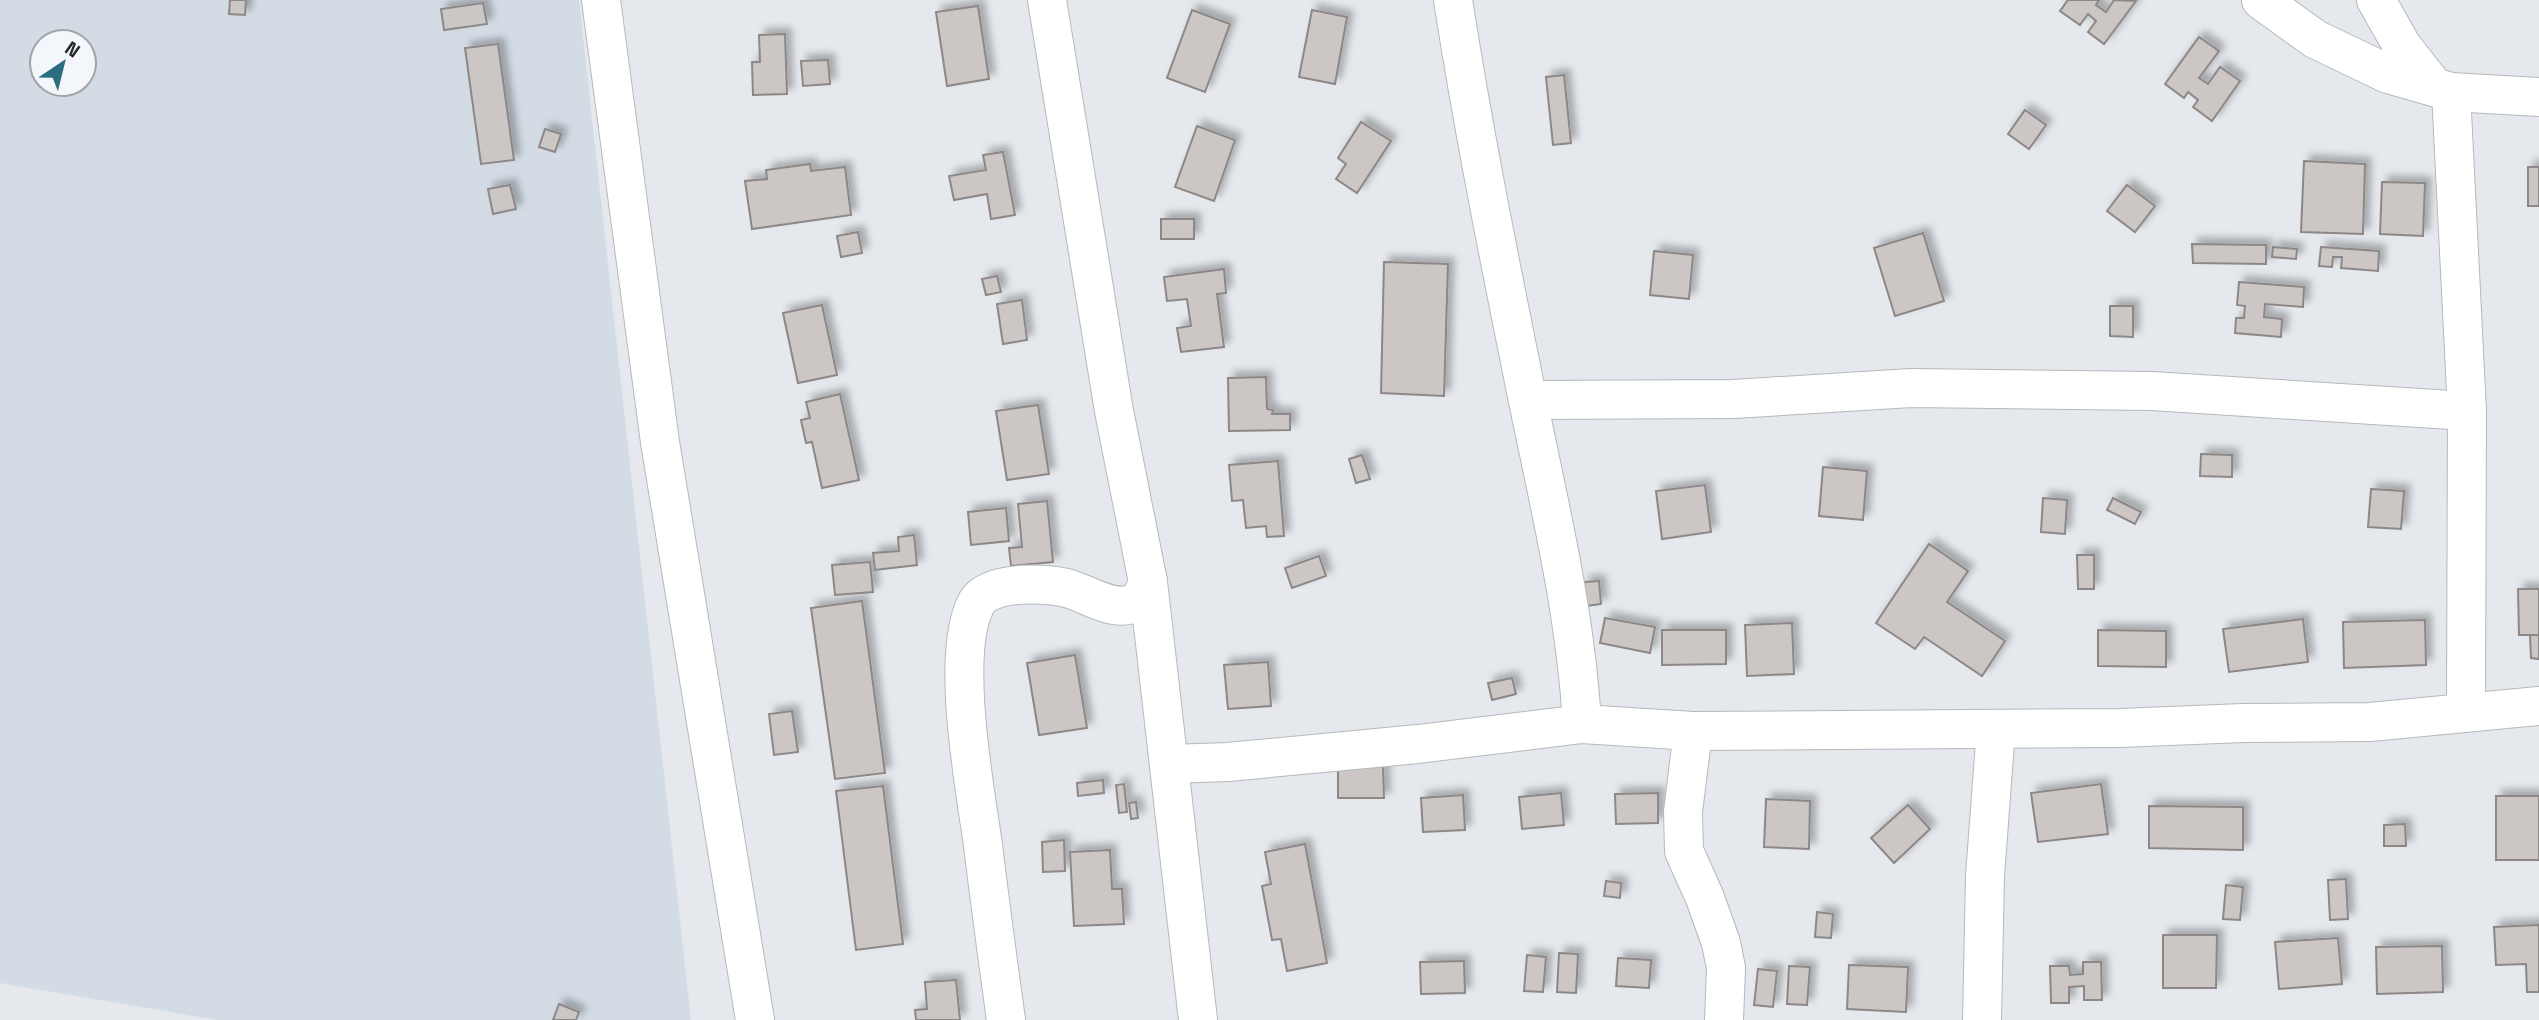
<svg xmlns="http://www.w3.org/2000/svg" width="2539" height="1020" font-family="'Space Grotesk',sans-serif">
<defs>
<filter id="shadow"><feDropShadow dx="6" dy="-6" stdDeviation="3.5" flood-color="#0004"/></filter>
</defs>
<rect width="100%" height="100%" fill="#e5e9ed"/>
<!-- built -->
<path fill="#d3dce5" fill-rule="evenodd" d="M0,0H579L691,1020H217L0,983ZM42,42H84V84H42Z"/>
<!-- building -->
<g fill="#ccc7c5" stroke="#8d8887" stroke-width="2" filter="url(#shadow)">
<path d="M230,0H246L245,15L229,14Z"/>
<path d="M2068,0H2099L2096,5L2106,12L2114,0L2136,1L2104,44L2088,32L2096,21L2088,14L2080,25L2060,11Z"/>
<path d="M483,3L487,24L444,30L441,9Z"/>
<path d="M978,6L989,79L947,86L936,12Z"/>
<path d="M1192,10L1230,24L1205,92L1167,78Z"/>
<path d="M1312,10L1347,17L1335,84L1299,77Z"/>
<path d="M785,34L787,94L753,95L752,62H760L759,35Z"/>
<path d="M2199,37L2219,51L2199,78L2208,84L2220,67L2240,81L2212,121L2193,107L2198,100L2188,92L2184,98L2165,84Z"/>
<path d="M498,44L514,160L481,164L465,48Z"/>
<path d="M828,60L830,84L803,86L801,61Z"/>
<path d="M1564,75L1571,143L1553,145L1546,77Z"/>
<path d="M2025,110L2046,125L2029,149L2008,134Z"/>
<path d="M1361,122L1391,141L1357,193L1336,179L1346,164L1338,158Z"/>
<path d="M1197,126L1235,140L1214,201L1175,187Z"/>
<path d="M545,129L561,134L555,152L539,147Z"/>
<path d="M1003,152L1015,215L991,219L987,194L954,200L949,176L986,170L983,155Z"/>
<path d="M2304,161L2365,164L2363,234L2301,232Z"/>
<path d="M810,164L811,171L845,167L851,215L752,229L745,181L767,179L766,170Z"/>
<rect x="2528" y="167" width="11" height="39"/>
<path d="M2382,182L2425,183L2423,236L2380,234Z"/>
<path d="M510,185L516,209L493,214L488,189Z"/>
<path d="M2127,185L2155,206L2135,232L2107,211Z"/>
<rect x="1161" y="219" width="33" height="20"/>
<path d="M858,232L862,253L841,257L837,236Z"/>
<path d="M1923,233L1944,301L1895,316L1874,248Z"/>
<path d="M2192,244L2266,245V264L2193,263Z"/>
<path d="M2273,247L2297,249L2296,259L2272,257Z"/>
<path d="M2321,247L2379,251L2378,271L2341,268L2342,257H2333L2332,267L2319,266Z"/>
<path d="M1654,251L1693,255L1689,299L1650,295Z"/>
<path d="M1384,262L1448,264L1444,396L1381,393Z"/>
<path d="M1224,269L1226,293L1217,294L1224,347L1181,352L1177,328L1191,326L1187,299L1167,301L1164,277Z"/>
<path d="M997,276L1001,292L986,295L982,279Z"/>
<path d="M2239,282L2304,287L2303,307L2265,304L2264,317L2282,319L2281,337L2235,333L2236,318H2244L2245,306L2237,305Z"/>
<path d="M1022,300L1027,340L1003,344L997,304Z"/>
<path d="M822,305L837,375L798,383L783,313Z"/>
<path d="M2110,306H2133V337L2110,336Z"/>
<path d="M1266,377L1267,409L1273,410L1272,414H1290V430L1229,431L1228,378Z"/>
<path d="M840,394L859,480L822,488L812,442L806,443L801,420L810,418L806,402Z"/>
<path d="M1038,405L1049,474L1007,480L996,411Z"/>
<path d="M2201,454L2232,455V477L2200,476Z"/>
<path d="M1362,455L1370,479L1356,483L1349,459Z"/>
<path d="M1278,461L1284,536L1267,537L1266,526L1246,528L1243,500L1232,501L1229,465Z"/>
<path d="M1823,467L1867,471L1863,520L1819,516Z"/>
<path d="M1705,485L1711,532L1662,539L1656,491Z"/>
<path d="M2371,489L2404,491L2401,529L2368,527Z"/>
<path d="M2043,498L2067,500L2065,534L2041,532Z"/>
<path d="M2113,498L2141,512L2135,524L2107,510Z"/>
<path d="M1047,501L1053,562L1011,566L1009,548L1022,547L1018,504Z"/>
<path d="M1006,508L1009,541L971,545L968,512Z"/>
<path d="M914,535L917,565L875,570L873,553L899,551L898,537Z"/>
<path d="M1929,544L1968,571L1947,602L2005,641L1982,676L1924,637L1915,649L1876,623Z"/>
<path d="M2077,555H2094V589H2078Z"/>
<path d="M1319,556L1326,576L1292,588L1285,568Z"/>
<path d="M870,562L873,592L835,595L832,565Z"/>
<path d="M1599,581L1601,604L1586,606L1584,582Z"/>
<path d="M2518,589H2539V635H2519Z"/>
<path d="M862,601L885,773L835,779L811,608Z"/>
<path d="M1605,618L1655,627L1650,653L1600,643Z"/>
<path d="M2303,619L2308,662L2229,672L2223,629Z"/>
<path d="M2425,620L2426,665L2344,668L2343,622Z"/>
<path d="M1792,623L1794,674L1747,676L1745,625Z"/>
<path d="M1662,630H1726V664L1662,665Z"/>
<path d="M2098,630L2166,631V667L2098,666Z"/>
<path d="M2530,635H2539V659L2531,658Z"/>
<path d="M1075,655L1087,728L1039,735L1027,663Z"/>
<path d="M1268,662L1271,706L1228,709L1224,665Z"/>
<path d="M1512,678L1516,694L1492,700L1488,683Z"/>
<path d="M792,711L798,752L774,755L769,714Z"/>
<path d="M1383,766L1384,798H1338V767Z"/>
<path d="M1103,780L1104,793L1078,796L1077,783Z"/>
<path d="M1124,784L1127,812L1119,813L1116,785Z"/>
<path d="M2101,784L2108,834L2038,842L2031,793Z"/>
<path d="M883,786L903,944L856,950L836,791Z"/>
<path d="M1561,793L1564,825L1522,829L1519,797Z"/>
<path d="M1658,793V823L1616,824L1615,794Z"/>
<path d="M1463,795L1465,830L1423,832L1421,798Z"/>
<rect x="2496" y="796" width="43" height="64"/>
<path d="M1766,799L1810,801L1809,849L1764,847Z"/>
<path d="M1136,802L1138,818L1131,819L1129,803Z"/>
<path d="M1908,805L1930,829L1894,863L1871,838Z"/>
<path d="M2149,806L2243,807V850L2149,848Z"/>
<path d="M2405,824L2406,846H2384V825Z"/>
<path d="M1064,840L1065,871L1043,872L1042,842Z"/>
<path d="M1305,844L1327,963L1287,971L1281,939L1272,940L1262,886L1271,884L1265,852Z"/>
<path d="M1110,850L1112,889H1122L1124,924L1074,926L1070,852Z"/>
<path d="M2346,879L2348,919L2330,920L2328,880Z"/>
<path d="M1606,881L1621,883L1620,898L1604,896Z"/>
<path d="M2226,885L2243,887L2240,920L2223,919Z"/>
<path d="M1817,912L1833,914L1831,938L1815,937Z"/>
<path d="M2539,925V992H2527L2526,964L2496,965L2494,927Z"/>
<path d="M2163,935H2217L2216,988H2163Z"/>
<path d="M2338,938L2342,984L2279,989L2275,942Z"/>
<path d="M2442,946L2443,992L2377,994L2376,947Z"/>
<path d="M1559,953L1578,954L1576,993L1557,992Z"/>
<path d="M1527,955L1546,957L1543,992L1524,991Z"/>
<path d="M1618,958L1651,960L1649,988L1616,986Z"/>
<path d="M1464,961L1465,993L1421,994L1420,962Z"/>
<path d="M2083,962H2101L2102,1000H2084V986L2069,987V1003H2051L2050,966H2069L2070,975L2083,974Z"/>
<path d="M1849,965L1908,967L1906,1012L1847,1009Z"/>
<path d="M1789,966L1810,967L1807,1005L1787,1004Z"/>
<path d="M1758,969L1777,971L1773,1007L1754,1005Z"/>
<path d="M956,980L960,1020H916L915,1010L927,1009L925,982Z"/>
<path d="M559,1004L579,1012L576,1020H553Z"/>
</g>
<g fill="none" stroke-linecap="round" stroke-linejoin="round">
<!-- minor casing -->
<g stroke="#b5b9bc" stroke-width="40">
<g id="minor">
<path d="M601,0L660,442L755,1020"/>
<path d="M1047,0L1114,411L1148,582L1198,1020"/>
<path d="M1453,0C1474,134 1501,268 1528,401C1550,508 1576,615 1582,724"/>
<path d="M2261,0L2315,39L2388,74L2451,92L2539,97"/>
<path d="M2376,0L2402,46L2434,87"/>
<path d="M2451,92L2467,411L2466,711"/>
<path d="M1528,400L1733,399L1911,388L2152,391L2467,411"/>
<path d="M1693,731L1683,812L1684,851L1705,898L1721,943L1726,968L1724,1020"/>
<path d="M1170,764L1228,762L1418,744L1582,724L1693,731L2120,728L2243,723L2370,722L2539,706"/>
<path d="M1006,1020C998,962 990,904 983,845C975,789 949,651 977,602C990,580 1051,582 1073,590C1090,596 1115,612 1134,603C1143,599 1144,590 1148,582"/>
<path d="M1982,1020L1985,876L1996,729"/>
</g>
</g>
<!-- minor -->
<use href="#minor" stroke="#fff" stroke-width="38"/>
</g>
<!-- north arrow -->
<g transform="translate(63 63) rotate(35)"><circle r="33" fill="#f3f6fa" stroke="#a1a3a6" stroke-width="2"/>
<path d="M0-5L12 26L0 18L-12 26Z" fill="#2b6e7f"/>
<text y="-10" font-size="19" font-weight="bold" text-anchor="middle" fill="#252628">N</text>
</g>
</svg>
